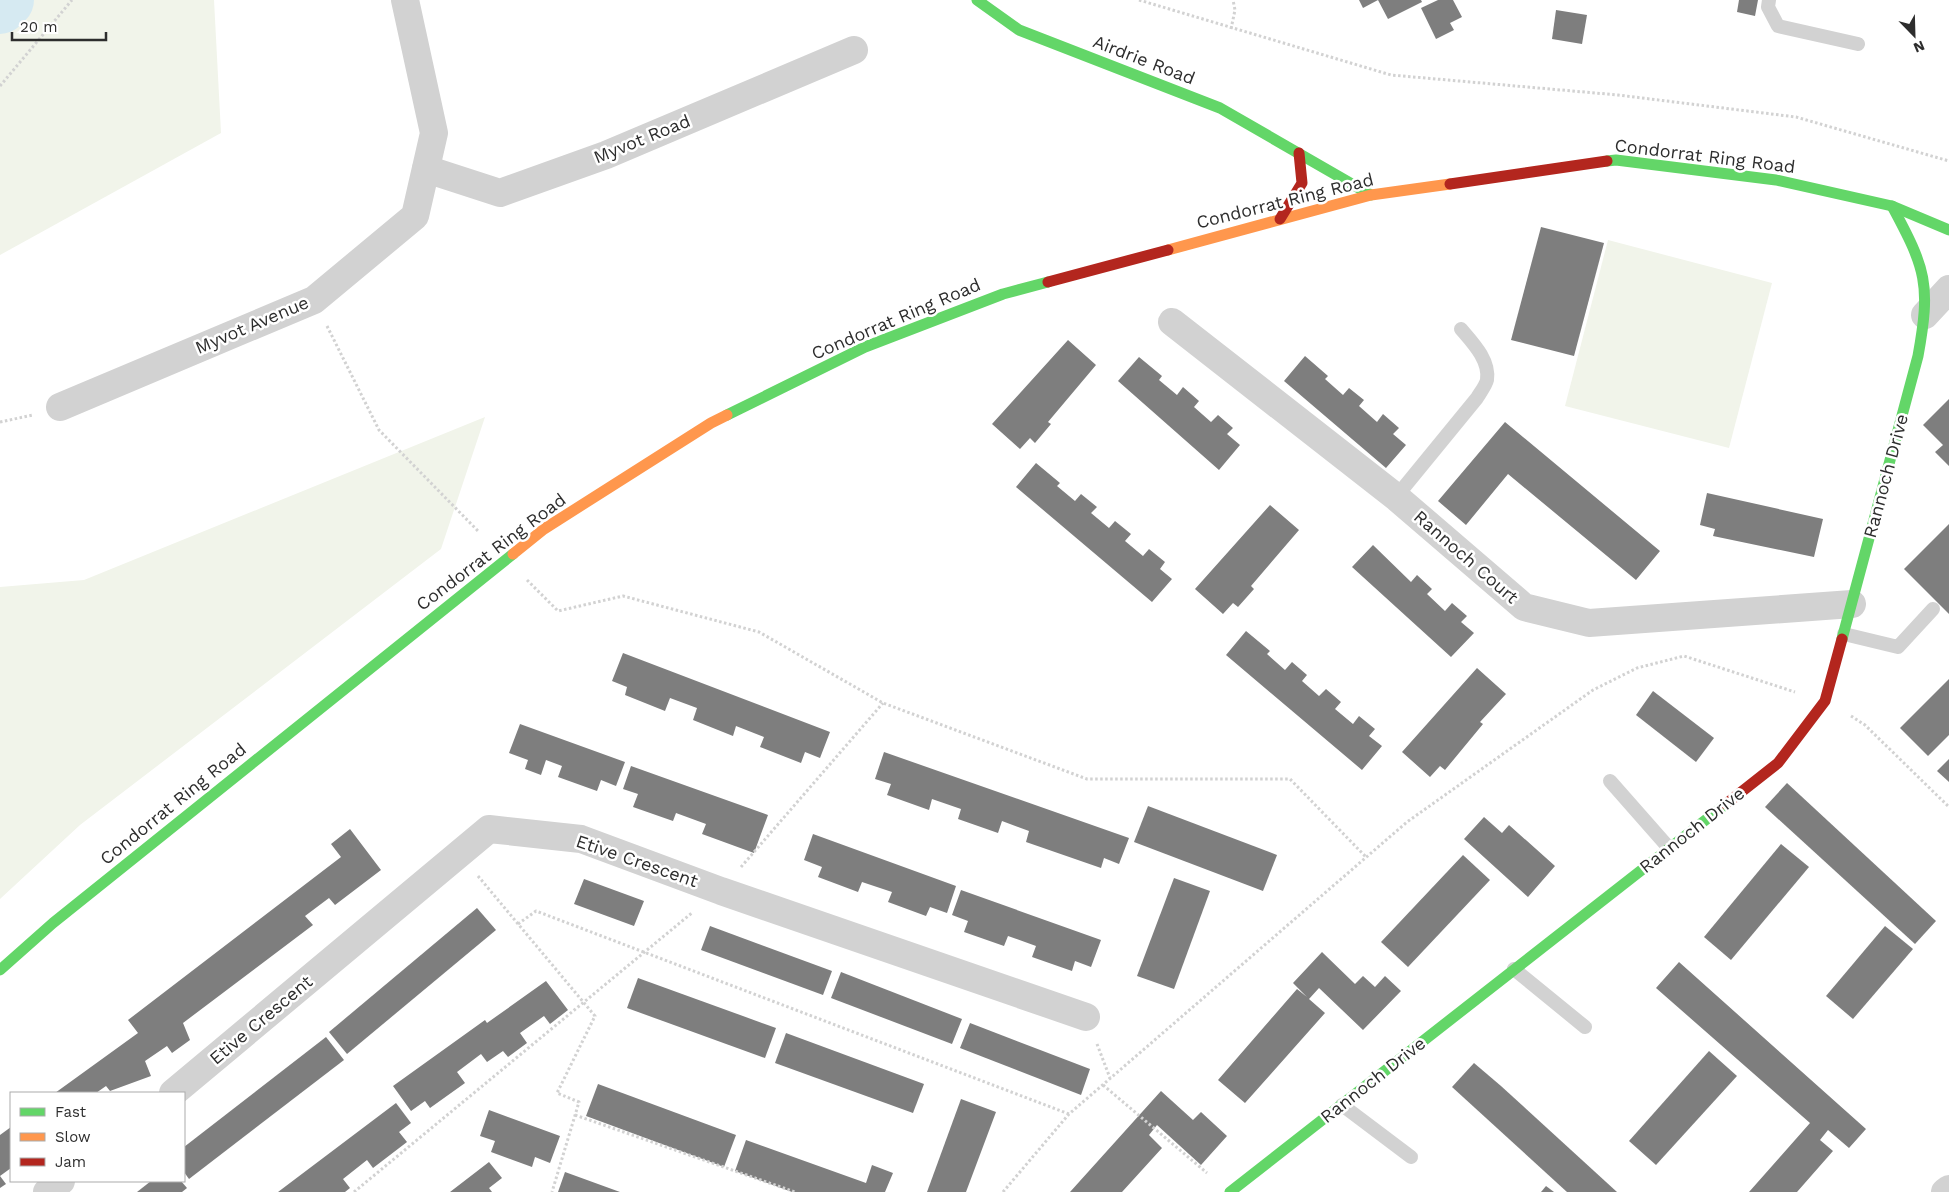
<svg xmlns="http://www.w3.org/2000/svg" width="1949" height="1192" font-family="'Work Sans',sans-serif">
<rect width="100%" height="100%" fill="#fff"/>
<!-- green -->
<g fill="#f1f4ea">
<path d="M0,0H214L221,133L0,255Z"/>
<path d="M1608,240L1772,283L1729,448L1565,406Z"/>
<path d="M485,417L441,549L80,825L0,899V587L84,580Z"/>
</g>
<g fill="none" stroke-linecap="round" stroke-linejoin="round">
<!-- river -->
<path stroke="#d6eaf2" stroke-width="56" d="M0,6L6,0"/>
</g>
<!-- building -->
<g fill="#7e7e7e">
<path d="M1359,0H1421L1422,2L1388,19L1378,0L1363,8Z"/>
<path d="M1438,0H1453L1462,17L1450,23L1454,30L1436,39L1421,8Z"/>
<path d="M1739,0H1758L1755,16L1737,12Z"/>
<path d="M1556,10L1587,15L1582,44L1552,39Z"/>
<path d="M1541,227L1604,243L1574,356L1511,340Z"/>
<path d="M1068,340L1096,365L1048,422L1051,424L1035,443L1030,438L1020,449L992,424Z"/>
<path d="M1305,356L1328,376L1325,379L1343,395L1349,388L1364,400L1359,406L1377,422L1383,414L1399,428L1393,434L1406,445L1386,468L1284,381Z"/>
<path d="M1139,357L1162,376L1159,380L1177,395L1183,387L1199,401L1194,407L1211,422L1218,415L1233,428L1227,434L1240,445L1219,470L1118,381Z"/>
<path d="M1949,399V466L1935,452L1943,445L1923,425Z"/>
<path d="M1505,422L1660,551L1636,580L1508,474L1466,525L1438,501Z"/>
<path d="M1036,463L1060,483L1057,486L1075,501L1081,494L1097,507L1091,513L1109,528L1115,521L1131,534L1125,541L1143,556L1149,549L1165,562L1160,569L1172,579L1152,602L1016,487Z"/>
<path d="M1707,493L1823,519L1814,557L1713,536L1715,529L1700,525Z"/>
<path d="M1270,505L1299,530L1251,586L1254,589L1238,607L1233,603L1223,614L1195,589Z"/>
<path d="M1949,524V614L1904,569Z"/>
<path d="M1373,545L1411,582L1417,575L1432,589L1427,594L1445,611L1452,603L1467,616L1461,622L1474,633L1451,657L1352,567Z"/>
<path d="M1246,631L1270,651L1267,654L1285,670L1292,662L1307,675L1302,681L1319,696L1326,689L1341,702L1335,709L1353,724L1359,716L1375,729L1369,736L1382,746L1362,770L1226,655Z"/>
<path d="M623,653L830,732L820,758L805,752L801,763L760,747L764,737L736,726L733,736L693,720L697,708L670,698L665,711L625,695L627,687L612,681Z"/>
<path d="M1477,668L1506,694L1480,722L1483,724L1445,770L1440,766L1430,777L1402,752Z"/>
<path d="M1949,679V735L1928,756L1900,728Z"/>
<path d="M1653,691L1714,738L1696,762L1636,715Z"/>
<path d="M520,724L625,762L616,786L601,780L597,791L558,777L562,766L546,760L541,775L525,769L528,760L509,753Z"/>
<path d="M884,752L1129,838L1119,864L1104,858L1101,868L1026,842L1029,831L1002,821L998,833L958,819L961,809L932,799L929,810L887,795L891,784L875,779Z"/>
<path d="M1949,759V782L1937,771Z"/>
<path d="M631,766L768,815L754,853L702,834L706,824L676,813L673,821L633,807L638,794L623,789Z"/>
<path d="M1787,783L1936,921L1915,944L1765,807Z"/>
<path d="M1148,806L1277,855L1263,891L1134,842Z"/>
<path d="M1484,817L1502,833L1509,825L1555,866L1528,897L1464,839Z"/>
<path d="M350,829L381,870L335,905L329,898L305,916L313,925L183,1023L190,1040L172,1053L167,1046L145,1061L151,1076L110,1091L106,1086L96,1093H55L138,1033L128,1020L341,857L331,844Z"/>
<path d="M813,834L956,886L947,913L930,907L926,916L888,902L892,892L862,882L858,892L818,877L822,867L804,860Z"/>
<path d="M1781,844L1809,867L1731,960L1704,937Z"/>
<path d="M1463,855L1490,880L1408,967L1381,942Z"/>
<path d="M1174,878L1210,891L1174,989L1137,976Z"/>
<path d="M584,879L644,901L634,926L574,904Z"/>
<path d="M961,890L1101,940L1091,967L1075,961L1072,971L1032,957L1036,946L1008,936L1004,946L964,932L968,921L952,915Z"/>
<path d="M477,908L496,930L347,1054L329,1032Z"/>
<path d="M710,926L832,971L823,995L701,950Z"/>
<path d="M1885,926L1913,949L1853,1019L1826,996Z"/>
<path d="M1322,952L1355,984L1363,976L1375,987L1385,976L1401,991L1363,1030L1319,988L1309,999L1325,1013L1245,1103L1218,1080L1297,989L1307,997L1293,983Z"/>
<path d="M1679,962L1866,1129L1849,1148L1828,1130L1820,1140L1833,1151L1797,1192H1749L1810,1123L1656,988Z"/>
<path d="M841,972L962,1019L952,1044L831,998Z"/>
<path d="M638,978L776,1028L765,1058L627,1008Z"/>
<path d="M546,981L568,1010L550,1024L544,1016L520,1033L527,1043L508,1057L503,1051L487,1062L481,1054L457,1072L465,1083L430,1108L425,1101L411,1111L393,1086L485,1020L487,1023Z"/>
<path d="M970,1023L1090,1069L1081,1095L960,1048Z"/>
<path d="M786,1033L924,1084L913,1113L775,1063Z"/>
<path d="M326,1037L344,1060L189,1179L184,1172V1147Z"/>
<path d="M1709,1051L1737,1076L1656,1165L1629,1141Z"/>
<path d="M1474,1063L1501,1086L1617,1192H1567L1452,1087Z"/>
<path d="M598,1084L736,1135L724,1167L586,1116Z"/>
<path d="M1161,1091L1193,1120L1201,1112L1227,1136L1201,1165L1157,1125L1149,1135L1162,1148L1122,1192H1070Z"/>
<path d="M961,1099L996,1112L966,1192H927Z"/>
<path d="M396,1103L411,1123L399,1132L407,1142L373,1168L367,1160L343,1179L350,1188L345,1192H278Z"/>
<path d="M489,1110L560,1136L550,1163L535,1157L532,1167L491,1152L495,1141L480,1136Z"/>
<path d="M11,1127V1168L0,1176L6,1184L0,1188V1135Z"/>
<path d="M746,1140L866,1183L872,1165L893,1173L885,1192H792L735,1171Z"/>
<path d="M489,1162L502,1178L489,1188L492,1192H450Z"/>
<path d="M565,1172L620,1192H558Z"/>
<path d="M151,1181H181L187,1188L182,1192H137Z"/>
<path d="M1546,1186L1554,1192H1541Z"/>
</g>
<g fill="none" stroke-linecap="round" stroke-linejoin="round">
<!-- path -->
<g stroke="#d2d2d2" stroke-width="3" stroke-dasharray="2.5 2.5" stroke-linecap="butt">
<path d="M1139,0L1391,75L1618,95L1796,117L1949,161"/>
<path d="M1231,29L1235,10L1233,0"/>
<path d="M0,86L72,0"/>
<path d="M327,326L379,430L479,532"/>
<path d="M0,422L33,415"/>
<path d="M527,580L558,611L623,596L759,632L883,703L1087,779H1290L1366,857"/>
<path d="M1851,716L1865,725L1949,807"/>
<path d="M741,867L883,703"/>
<path d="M478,876L595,1016L557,1093L579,1102L552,1192"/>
<path d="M518,924L536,911L1069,1114"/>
<path d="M1097,1044L1110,1078"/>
<path d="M1103,1085L1207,1173"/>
<path d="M575,1115L795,1192"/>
<path d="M354,1192L693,912"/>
<path d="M1003,1192L1069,1114L1407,822L1593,690L1637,668L1684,656L1795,692"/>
</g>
<!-- lane -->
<g stroke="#d2d2d2" stroke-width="14">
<path d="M1769,0L1768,7L1778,26L1858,44"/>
<path d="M1396,497L1477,398C1480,393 1486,385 1487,380C1490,360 1472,342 1461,329"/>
<path d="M1844,634L1898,647L1933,609"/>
<path d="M1610,781L1669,848"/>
<path d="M1514,969L1585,1027"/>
<path d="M1342,1105L1411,1157"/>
</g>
<!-- street -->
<g stroke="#d2d2d2" stroke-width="28">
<path d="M426,169L500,193L606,155L854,50"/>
<path d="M1925,315L1949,289"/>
<path d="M1172,322L1396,497L1524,607L1589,623L1852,604"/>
<path d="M60,407L314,300L415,216L434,133L405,0"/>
<path d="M173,1093L489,829L581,839L721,891L1086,1017"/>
<path d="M47,1192L61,1181"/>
<path d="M1945,1192L1949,1189"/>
</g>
<!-- fast -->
<g stroke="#63d668" stroke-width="11">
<path d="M977,0L1019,30L1220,108L1371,195"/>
<path d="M1607,161L1616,160L1776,180L1892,206L1949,230"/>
<path d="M727,415L865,347L1003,294L1048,282"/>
<path d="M1842,639L1918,356C1931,284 1926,269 1892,206"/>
<path d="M0,970L53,923L513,554"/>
<path d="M1230,1192L1726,804"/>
</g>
<!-- slow -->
<g stroke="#ff974d" stroke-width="11">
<path d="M1168,250L1371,195L1450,184"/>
<path d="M513,554L544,529L711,423L727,415"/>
</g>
<!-- jam -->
<g stroke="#b3261e" stroke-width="11">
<path d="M1450,184L1607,161"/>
<path d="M1280,219L1302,183L1299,153"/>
<path d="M1048,282L1168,250"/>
<path d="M1726,804L1778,763L1825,701L1842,639"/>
</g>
</g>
<g text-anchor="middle" stroke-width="5" stroke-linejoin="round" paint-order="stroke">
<!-- street labels -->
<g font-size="18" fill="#2d2d2d" stroke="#fff">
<text transform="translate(1144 60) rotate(21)" y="6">Airdrie Road</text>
<text transform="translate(642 139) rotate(-22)" y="6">Myvot Road</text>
<text transform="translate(1705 156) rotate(7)" y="6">Condorrat Ring Road</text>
<text transform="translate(1285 201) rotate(-14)" y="6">Condorrat Ring Road</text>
<text transform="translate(896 319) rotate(-23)" y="6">Condorrat Ring Road</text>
<text transform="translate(252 325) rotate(-23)" y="6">Myvot Avenue</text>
<text transform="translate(1886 476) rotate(-75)" y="6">Rannoch Drive</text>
<text transform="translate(491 552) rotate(-37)" y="6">Condorrat Ring Road</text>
<text transform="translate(1466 557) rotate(41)" y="6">Rannoch Court</text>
<text transform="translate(173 804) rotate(-39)" y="6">Condorrat Ring Road</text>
<text transform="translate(1692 830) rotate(-38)" y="6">Rannoch Drive</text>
<text transform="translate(637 861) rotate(19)" y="6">Etive Crescent</text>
<text transform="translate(261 1020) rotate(-40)" y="6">Etive Crescent</text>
<text transform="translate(1373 1080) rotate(-38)" y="6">Rannoch Drive</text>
</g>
</g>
<!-- legend -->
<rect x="10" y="1092" width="175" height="90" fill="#ffffff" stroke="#ababab"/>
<rect x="20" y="1108" width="25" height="8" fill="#63d668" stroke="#ababab"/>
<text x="55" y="1117" font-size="15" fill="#2d2d2d">Fast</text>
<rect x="20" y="1133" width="25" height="8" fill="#ff974d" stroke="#ababab"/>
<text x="55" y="1142" font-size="15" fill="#2d2d2d">Slow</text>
<rect x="20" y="1158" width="25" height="8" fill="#b3261e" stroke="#ababab"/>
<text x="55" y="1167" font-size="15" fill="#2d2d2d">Jam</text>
<!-- north arrow -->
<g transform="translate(1914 35) rotate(157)" stroke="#ffffff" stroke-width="4" paint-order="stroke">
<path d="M0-4L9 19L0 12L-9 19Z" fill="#2d2d2d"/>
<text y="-8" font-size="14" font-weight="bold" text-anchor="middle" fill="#2d2d2d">N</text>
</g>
<!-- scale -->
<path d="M12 32v8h94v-8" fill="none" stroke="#2d2d2d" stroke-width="2.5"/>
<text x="20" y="32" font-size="15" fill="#2d2d2d" stroke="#ffffff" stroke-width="4" paint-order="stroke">20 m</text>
</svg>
